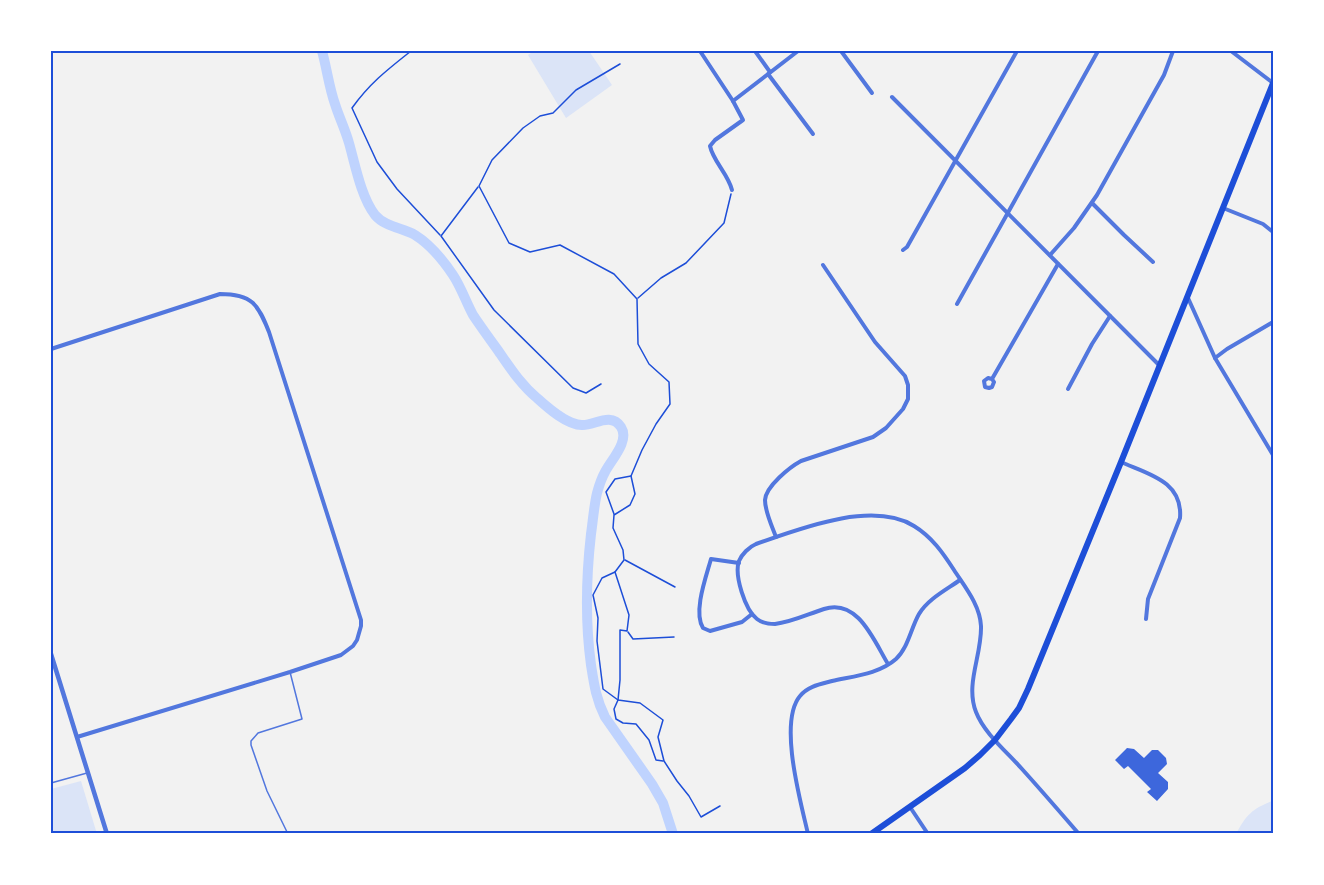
<svg xmlns="http://www.w3.org/2000/svg" width="1324" height="885" font-family="'IBM Plex Serif',serif">
<rect width="100%" height="100%" fill="#f2f2f2"/>
<!-- green -->
<g fill="#dbe4f7">
<path d="M534,51H589L612,85L566,118L528,55Z"/>
<path d="M81,781L97,834H51V789Z"/>
<path d="M1272,801H1273V834H1236C1246,815 1252,809 1272,801Z"/>
</g>
<g fill="none" stroke-linecap="round" stroke-linejoin="round">
<!-- river -->
<path stroke="#bfd3fe" stroke-width="10" d="M322,51C327,69 329,87 335,104C339,117 345,129 349,143C355,164 361,197 375,215C385,227 403,228 415,235C431,245 443,260 453,275C461,287 466,302 473,315C481,327 489,338 497,349C509,366 520,384 537,398C548,408 568,426 583,425C595,425 611,412 621,427C630,441 611,460 605,472C601,479 599,486 597,493C594,506 593,520 591,534C586,578 585,621 591,665C594,684 596,699 605,717L652,784L663,803L673,834"/>
</g>
<!-- building -->
<path fill="#3d67dc" d="M1127,748L1134,749L1144,758L1152,750H1158L1166,758L1167,764L1158,773L1168,782V789L1157,801L1147,792L1151,789L1128,766L1124,769L1115,760Z"/>
<g fill="none" stroke-linecap="round" stroke-linejoin="round">
<!-- path -->
<g stroke="#1d4ed8" stroke-width="1.5">
<path d="M411,51C387,70 370,83 352,108L377,162L397,189L440,235"/>
<path d="M620,64L576,90L553,113L540,116L523,128L492,160L479,186L509,243L530,252L560,245L614,274L637,299L638,344L649,364L669,382L670,404L656,424L642,450L631,476L635,494L630,505L614,515L613,528L623,550L624,560L615,572L629,615L627,631L620,630V680L618,700L640,703L663,720L658,737L664,761L677,781L689,796L701,817L720,806"/>
<path d="M478,187L441,236L494,310L573,388L586,393L601,384"/>
<path d="M638,298L661,278L686,263L724,223L731,194"/>
<path d="M614,514L606,492L615,479L631,476"/>
<path d="M625,560L675,587"/>
<path d="M615,572L602,578L593,595L598,618L597,641L603,689L618,700L614,709L616,719L623,723L636,724L649,740L656,760L663,761"/>
<path d="M628,632L633,639L674,637"/>
</g>
<!-- service -->
<g stroke="#5277de" stroke-width="1.5">
<path d="M51,783L87,773"/>
<path d="M288,834L267,791L251,745V741L258,733L302,719L290,672"/>
</g>
<!-- minor -->
<g stroke="#5277de" stroke-width="4">
<path d="M700,51L733,101L743,120L715,140L710,146C713,161 728,174 732,190"/>
<path d="M755,51L770,72"/>
<path d="M841,51L872,93"/>
<path d="M1231,51L1273,83"/>
<path d="M768,74L813,134"/>
<path d="M892,97L1159,365"/>
<path d="M733,101L798,51"/>
<path d="M1092,203L1124,235L1153,262"/>
<path d="M1223,208L1263,224L1273,232"/>
<path d="M903,250L907,247L1017,51"/>
<path d="M1050,255L1074,228L1097,195L1164,75L1173,51"/>
<path d="M1188,298L1215,358L1273,455"/>
<path d="M957,304L1098,51"/>
<path d="M51,349L220,294C252,294 258,304 269,332L361,620V626L357,640L353,646L341,655L290,672L77,737"/>
<path d="M1215,358L1227,349L1273,322"/>
<path d="M992,379L994,382L992,387L989,388L985,387L984,381L988,378L992,379L1058,264"/>
<path d="M1068,389L1092,344L1110,316"/>
<path d="M1121,462C1148,474 1183,481 1180,518L1148,599L1146,619"/>
<path d="M776,537C772,526 765,512 765,500C766,486 790,467 801,461L873,437L886,428L903,409L908,399V385L905,376L875,342L823,265"/>
<path d="M739,563L711,559C706,577 693,612 703,628L710,631L742,622L752,614"/>
<path d="M888,664C874,641 858,598 824,609C808,614 792,622 775,624C769,624 762,623 757,619C745,610 734,575 739,561C742,554 749,547 756,544C799,529 872,500 914,526C932,537 943,553 954,570C965,587 980,605 981,626C982,655 965,684 976,712C984,733 1007,752 1022,769C1041,790 1060,812 1079,834"/>
<path d="M910,807L928,834"/>
<path d="M808,834C801,803 778,722 800,696C808,686 821,684 832,681C854,676 879,674 896,659C908,648 911,628 919,614C928,599 946,590 960,580"/>
</g>
<!-- tertiary -->
<path stroke="#5277de" stroke-width="4.5" d="M51,654L107,834"/>
<!-- primary -->
<path stroke="#1d4ed8" stroke-width="6" d="M871,834L965,768L980,755L995,740L1011,719L1019,708L1028,689L1121,462L1273,83"/>
</g>
<!-- border -->
<rect width="1324" height="885" fill="none" stroke="#ffffff" stroke-width="105"/>
<rect x="52" y="52" width="1220" height="780" fill="none" stroke="#1d4ed8" stroke-width="2"/>
</svg>
